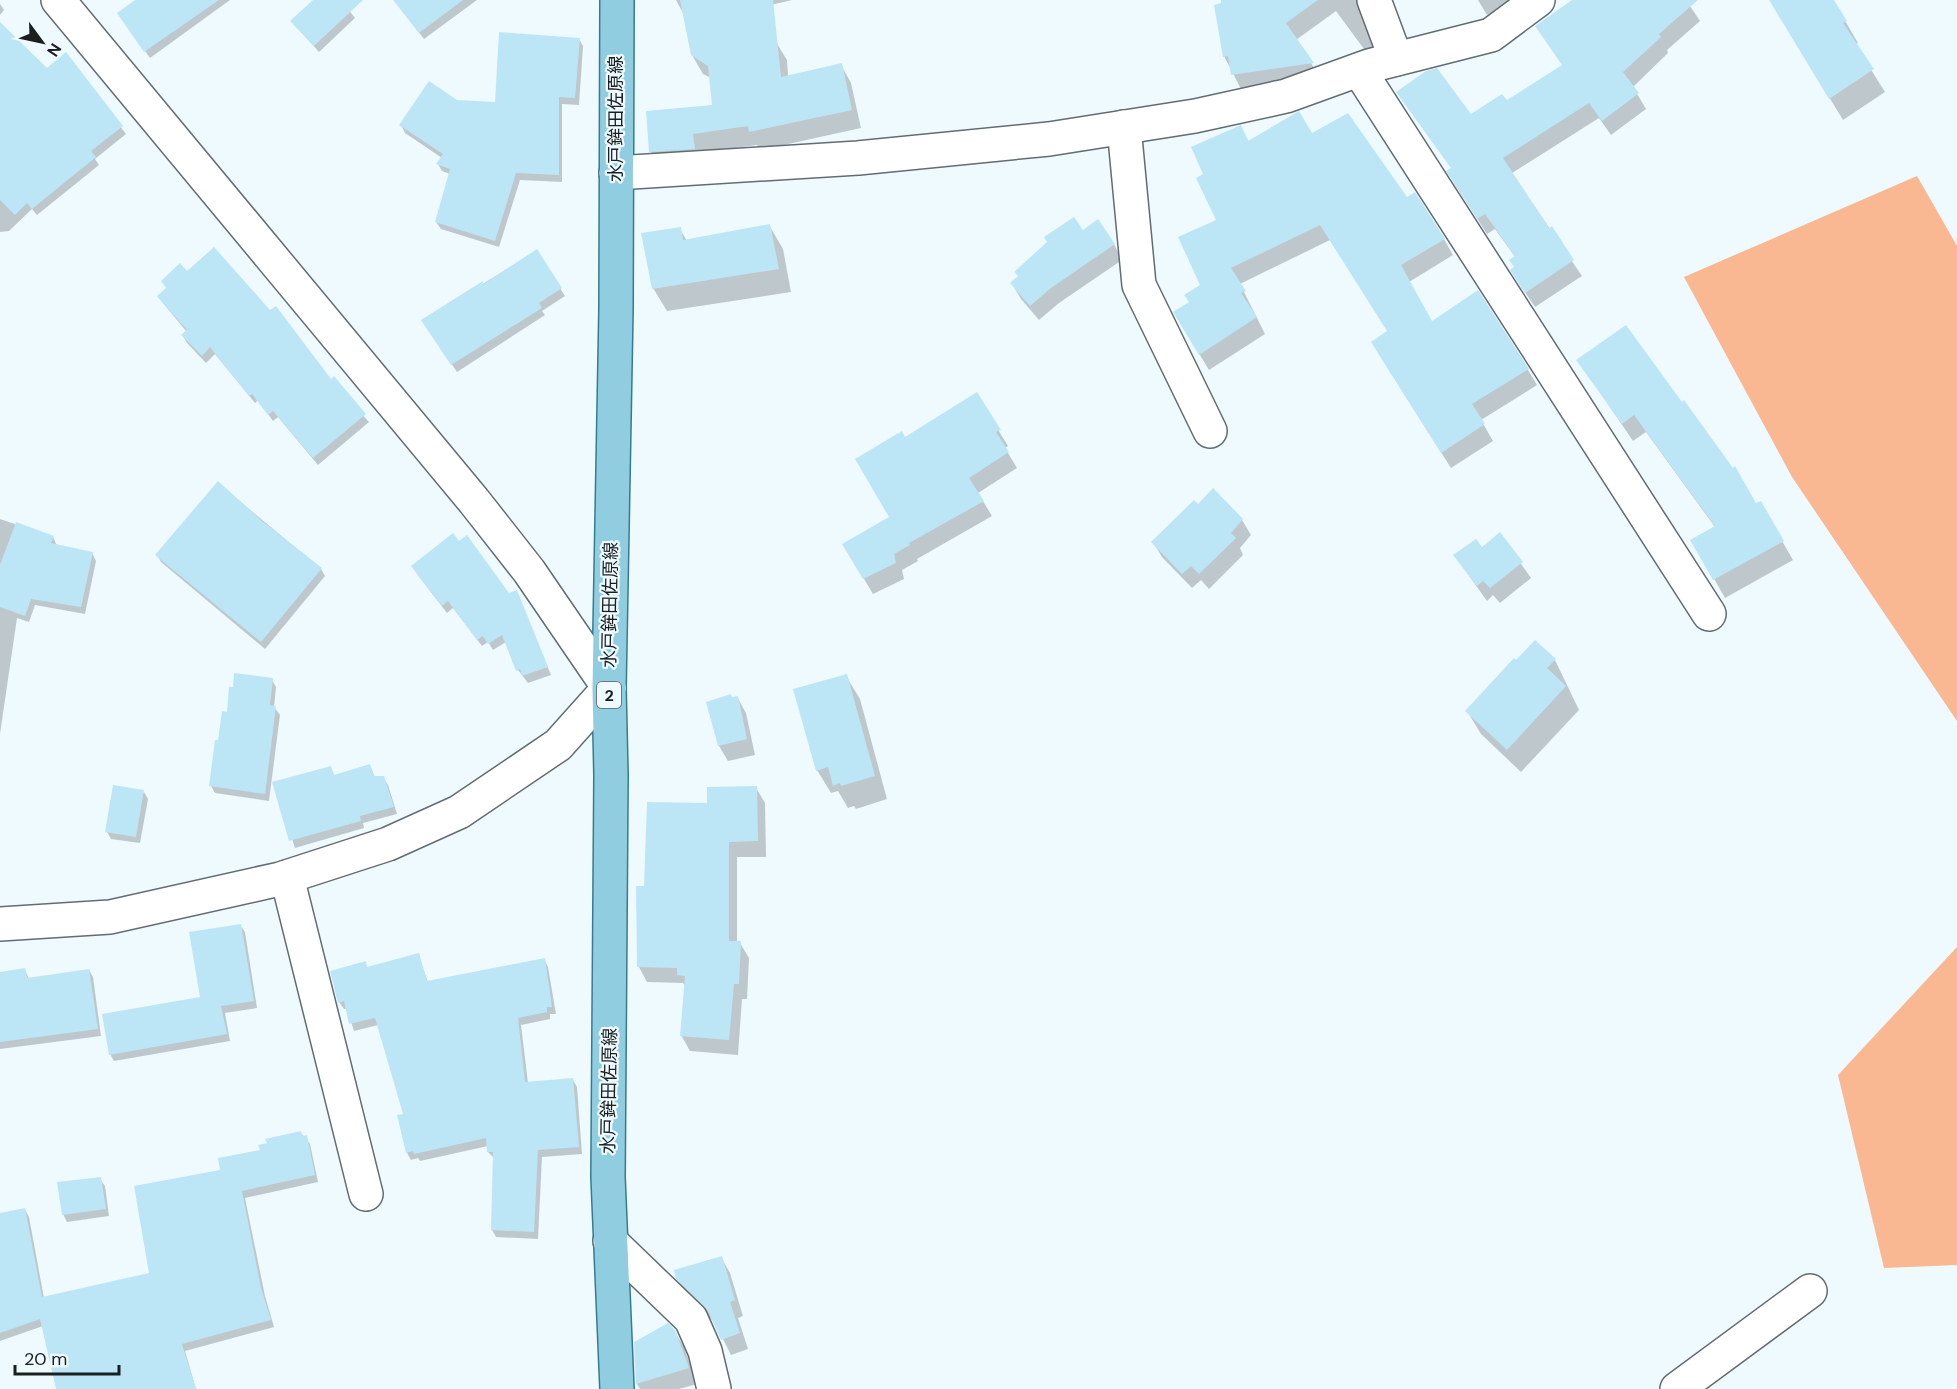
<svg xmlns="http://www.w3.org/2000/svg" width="1957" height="1389" font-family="'DM Sans','Noto Sans JP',sans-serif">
<rect width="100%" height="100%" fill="#eefaff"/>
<!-- green -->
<g fill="#f9b792">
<path d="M1917,176L1957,246V721L1792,477L1684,277Z"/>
<path d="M1957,947V1265L1884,1268L1838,1075Z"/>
</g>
<!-- shadow -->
<g fill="#0003">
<path d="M138,0H230L150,58L123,20Z"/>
<path d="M315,0H341L355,18L319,52L292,22Z"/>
<path d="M394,0H477L424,39Z"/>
<path d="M676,0H792L771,5L776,42L787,60L788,76L841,65L851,83L861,128L761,150L757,145L703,152L662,170L651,152L714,107L711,78L703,74L692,55L685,17Z"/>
<path d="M1222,0H1363L1367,11L1365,25L1380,63L1375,64L1336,11L1296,40L1322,80L1242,91L1224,56Z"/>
<path d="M1478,0H1529L1503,16L1499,9L1487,15Z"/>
<path d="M1605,0H1686L1700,21L1667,50L1668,53L1633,87L1646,109L1611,135L1599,118L1512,173L1582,276L1535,307L1520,285L1515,268L1516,258L1495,229L1487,234L1457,187L1452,169L1398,93L1470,116L1506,102L1563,66Z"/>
<path d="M1770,0H1833L1858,43L1855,44L1885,92L1843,120Z"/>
<path d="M0,4L4,10L0,15Z"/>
<path d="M0,24L47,70L66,54L126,134L95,159L99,165L37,215L32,209L9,231L0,232Z"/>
<path d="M579,39L583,46L579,105L562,104V182L520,180L499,247L441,229L436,222L450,174L442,171L438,164L442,158L405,133L401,125L457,101L496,104Z"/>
<path d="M1240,127L1249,142L1311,135L1407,199L1444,239L1453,255L1409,282L1432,323L1528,370L1537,385L1481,420L1493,441L1451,468L1382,359L1389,332L1330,240L1240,284L1265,334L1209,370L1184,329L1191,303L1202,286L1218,221L1205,175Z"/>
<path d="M769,225L783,249L791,292L667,311L653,288L680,229L687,241Z"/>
<path d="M1082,232L1114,244L1122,260L1059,303L1039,320L1021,299L1012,284Z"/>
<path d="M536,251L565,296L542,311L545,315L457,372L423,321Z"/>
<path d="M187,273L270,312L369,422L318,465L278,417L273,421L258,400L255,403L215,354L206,363L187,343L183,336L187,332L158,297Z"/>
<path d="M1578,360L1756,505L1760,503L1793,560L1725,598L1692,540L1715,527L1646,432L1633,441Z"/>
<path d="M976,394L1008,446L1005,448L1017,468L978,493L992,516L917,559L918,561L902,570L904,579L873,594L844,545L891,517L905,439Z"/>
<path d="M218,483L321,569L325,576L265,649L161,562L157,555Z"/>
<path d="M1197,506L1242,520L1251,535L1240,548L1243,555L1209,589L1201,580L1192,588L1162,557L1153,542Z"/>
<path d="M0,519L53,537L57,546L92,553L96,561L85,614L35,605L29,622L17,618L0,734Z"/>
<path d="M1500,534L1531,578L1500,603L1493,595L1487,601L1455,556L1481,549Z"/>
<path d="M417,574L508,595L516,592L551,675L528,683L518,670L506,642L493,650L488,642L482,646L453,608L447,613Z"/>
<path d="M1535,642L1555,660L1579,710L1521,772L1481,734L1467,711Z"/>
<path d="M846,676L860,699L887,799L856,809L854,806L848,808L838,791L831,793L817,770Z"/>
<path d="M272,680L276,687L274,707L280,715L269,801L215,793L211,786L228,713Z"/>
<path d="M737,697L746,713L755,755L728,761L719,746L708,703Z"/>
<path d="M370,766L375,777H383L388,785L397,814L363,823L364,828L295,848L274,783L330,768L335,776Z"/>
<path d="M756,788L765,803L766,857H737V943H740L749,958L747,999H742L738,1055L690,1051L681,1035L686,987L683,983L647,982L639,967L646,887L708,805Z"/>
<path d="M144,792L148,799L140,843L111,839L107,832Z"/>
<path d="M240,925L245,932L257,1008L225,1013L230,1041L114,1061L110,1054L201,999Z"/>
<path d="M418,955L428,982L544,959L548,967L556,1014H550V1019L521,1025L528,1083L573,1080L577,1087L582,1154L542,1157L538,1239L496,1237L492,1230L495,1159L488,1152V1146L420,1161L418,1158L411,1160L407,1153L399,1116L405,1115L378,1025L354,1031L347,1009H344L339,1002L365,963L368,969Z"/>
<path d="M25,970L29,979L89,970L93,977L101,1036L0,1049V974Z"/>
<path d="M300,1132L310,1144L318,1182L245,1198L265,1296L274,1327L185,1351L196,1389H58L43,1326L0,1341V1214L25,1210L29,1217L44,1298L151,1274L221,1171Z"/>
<path d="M100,1179L105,1186L109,1216L67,1222L63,1214Z"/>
<path d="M721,1257L730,1273L743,1316L738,1318L748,1349L731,1355L715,1323L687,1294L677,1278Z"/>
<path d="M674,1331L684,1347L697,1384L679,1389H640L637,1384Z"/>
</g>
<!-- building -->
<g fill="#bce6f6">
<path d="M135,0H219L144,52L117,13Z"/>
<path d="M313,0H363L314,46L290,21Z"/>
<path d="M393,0H463L419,33Z"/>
<path d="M680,0H773L781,77L842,63L852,110L749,132L748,126L693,134L695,149L649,152L646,111L712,105L708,66L691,55Z"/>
<path d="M1221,0H1318L1286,23L1314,63L1231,75L1228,56L1223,57L1214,5L1221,3Z"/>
<path d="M1572,0H1698L1659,34L1661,37L1623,72L1639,93L1602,121L1589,103L1503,158L1549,228L1552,226L1574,260L1525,293L1510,270L1514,267L1509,260L1515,256L1485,214L1477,219L1446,171L1451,168L1396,92L1426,71L1437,68L1471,114L1502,94L1507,100L1562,65L1535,26Z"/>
<path d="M1769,0H1834L1847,21L1843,23L1874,69L1829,99Z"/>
<path d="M0,22L47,68L66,52L123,126L91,151L96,157L32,209L27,203L15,215L0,200Z"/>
<path d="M499,32L580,38L575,98L559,97V175L516,173L495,241L435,222L450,169L436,164L443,154L399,125L429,81L457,100L495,102Z"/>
<path d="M1299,111L1312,133L1348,113L1407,197L1415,192L1445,239L1401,265L1432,321L1478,290L1529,369L1472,404L1485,424L1441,453L1371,342L1387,331L1320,225L1231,268L1246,291L1241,293L1257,317L1199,355L1173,312L1189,302L1184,295L1200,285L1178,237L1216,220L1196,178L1203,174L1191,147L1241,125L1248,141Z"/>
<path d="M1074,217L1083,230L1098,219L1115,244L1051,288L1030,306L1010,283L1018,276L1014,272L1047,242L1044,237Z"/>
<path d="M770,224L779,269L652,289L641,233L681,227L683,240Z"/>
<path d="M214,247L270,310L276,306L331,379L334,376L366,414L313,458L273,411L268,415L252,394L249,396L210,347L202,356L181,335L187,330L157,296L166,288L161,281L180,263L187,271Z"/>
<path d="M537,249L562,288L539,303L542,308L451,365L421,320L483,281L482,285Z"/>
<path d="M1626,325L1682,402L1684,400L1733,468L1735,466L1756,503L1761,501L1784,541L1713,580L1690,540L1715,526L1634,415L1622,424L1576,360Z"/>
<path d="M977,392L1001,430L996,432L1009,452L969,478L984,501L909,543L910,545L894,554L896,563L863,579L842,544L889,517L855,459L902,431L905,437Z"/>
<path d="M218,481L261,520L322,568L261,642L155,555Z"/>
<path d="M1213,488L1243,519L1231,533L1236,538L1199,574L1191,566L1182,574L1151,542L1194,500L1198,504Z"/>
<path d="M16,522L54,536L51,543L93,552L81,607L31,599L25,616L0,607V565Z"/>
<path d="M1500,532L1523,562L1490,588L1483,581L1477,586L1453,555L1476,539L1482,547Z"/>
<path d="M453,533L459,541L467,535L509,593L517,590L548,667L522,676L520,669L516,671L502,635L488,644L483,636L477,640L448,601L442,606L411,566Z"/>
<path d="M1535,640L1556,659L1547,668L1566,686L1507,750L1465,711L1514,658L1516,660Z"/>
<path d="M234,673L273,678L270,705L276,706L265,794L209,786L215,740H218L222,711L227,712L229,687H233Z"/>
<path d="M847,674L875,776L841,786L840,783L833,786L828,767L816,771L793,689Z"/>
<path d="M731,694L732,697L738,696L747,739L718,746L706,702Z"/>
<path d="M370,764L374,776H384L394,807L360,816L361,821L289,841L272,782L331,766L334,775Z"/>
<path d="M113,785L144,790L136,837L105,832Z"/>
<path d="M757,786L758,841L729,842V941H741L739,984H734L729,1040L680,1036L685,976L677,975V968L637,967L636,886H644L647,802L707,803V787Z"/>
<path d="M241,924L254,1001L221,1006L227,1034L109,1055L102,1014L200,997L189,932Z"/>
<path d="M419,953L427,981L545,958L552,1007H547V1012L518,1018L525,1082L573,1078L579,1147L538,1150L534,1232L491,1230L493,1152H487L486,1138L414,1154L413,1151L406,1153L397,1115L403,1114L375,1018L349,1024L344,1001L338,1003L330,971L366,961L367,967Z"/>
<path d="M25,968L27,978L89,969L98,1029L0,1042V972Z"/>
<path d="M301,1131L302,1136L307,1135L315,1175L242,1191L261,1288L271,1320L182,1344L196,1389H56L40,1319L0,1333V1213L25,1208L42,1297L149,1273L134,1186L220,1170L218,1158L260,1150L258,1145L267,1143L265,1139Z"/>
<path d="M101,1177L106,1209L62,1215L57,1182Z"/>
<path d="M722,1256L735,1300L730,1302L740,1333L721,1340L708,1311L676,1279L674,1270Z"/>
<path d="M668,1323L675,1330L689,1368L636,1384L634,1342Z"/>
</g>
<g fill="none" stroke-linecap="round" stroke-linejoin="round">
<!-- minor casing -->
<g stroke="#636d71" stroke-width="36">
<g id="minor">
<path d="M1374,0L1396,59"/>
<path d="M1359,70L1709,614"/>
<path d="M1124,127L1139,285L1210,431"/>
<path d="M616,173L858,158L1049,139L1195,116L1286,96L1369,66L1491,35L1538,0"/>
<path d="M287,877L366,1194"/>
<path d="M0,924L110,917L280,879L388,844L459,812L558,745L609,688"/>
<path d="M610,1241L691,1319L705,1351L714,1389"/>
<path d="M1677,1389L1810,1291"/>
</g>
</g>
<!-- tertiary casing -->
<g stroke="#636d71" stroke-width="36">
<path id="tertiary" d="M58,0L474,501L529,571L609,688"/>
</g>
<!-- primary casing -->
<g stroke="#377b90" stroke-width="36">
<path id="primary" d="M617,0L616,309L609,688L611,775L608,1177L617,1389"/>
</g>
<!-- minor -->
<use href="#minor" stroke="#fff" stroke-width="33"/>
<!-- tertiary -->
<use href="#tertiary" stroke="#fff" stroke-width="33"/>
<!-- primary -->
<use href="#primary" stroke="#90cde1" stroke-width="33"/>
</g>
<g text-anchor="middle" stroke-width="4.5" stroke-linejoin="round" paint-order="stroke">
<!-- shield labels -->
<rect fill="#eefaff" stroke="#5a6163" stroke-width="1.5" x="597" y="682" width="24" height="26" rx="4.5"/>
<g font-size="16" font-weight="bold" fill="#1a1f20">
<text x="609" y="701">2</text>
</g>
<!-- street labels -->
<g font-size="18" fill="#1a1f20" stroke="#eefaff">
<text transform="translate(616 119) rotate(-90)" y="6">水戸鉾田佐原線</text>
<text transform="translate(610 605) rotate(-89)" y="6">水戸鉾田佐原線</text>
<text transform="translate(609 1091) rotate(-89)" y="6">水戸鉾田佐原線</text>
</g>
</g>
<!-- north arrow -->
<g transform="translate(42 42) rotate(123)" stroke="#eefaff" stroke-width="4.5" paint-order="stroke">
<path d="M0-4.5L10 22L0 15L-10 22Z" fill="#1a1f20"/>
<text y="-9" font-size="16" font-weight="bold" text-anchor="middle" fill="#1a1f20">N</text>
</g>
<!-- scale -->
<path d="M15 1365v9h104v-9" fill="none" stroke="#1a1f20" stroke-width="3"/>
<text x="24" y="1365" font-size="18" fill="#1a1f20" stroke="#eefaff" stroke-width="4.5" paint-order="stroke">20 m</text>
</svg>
